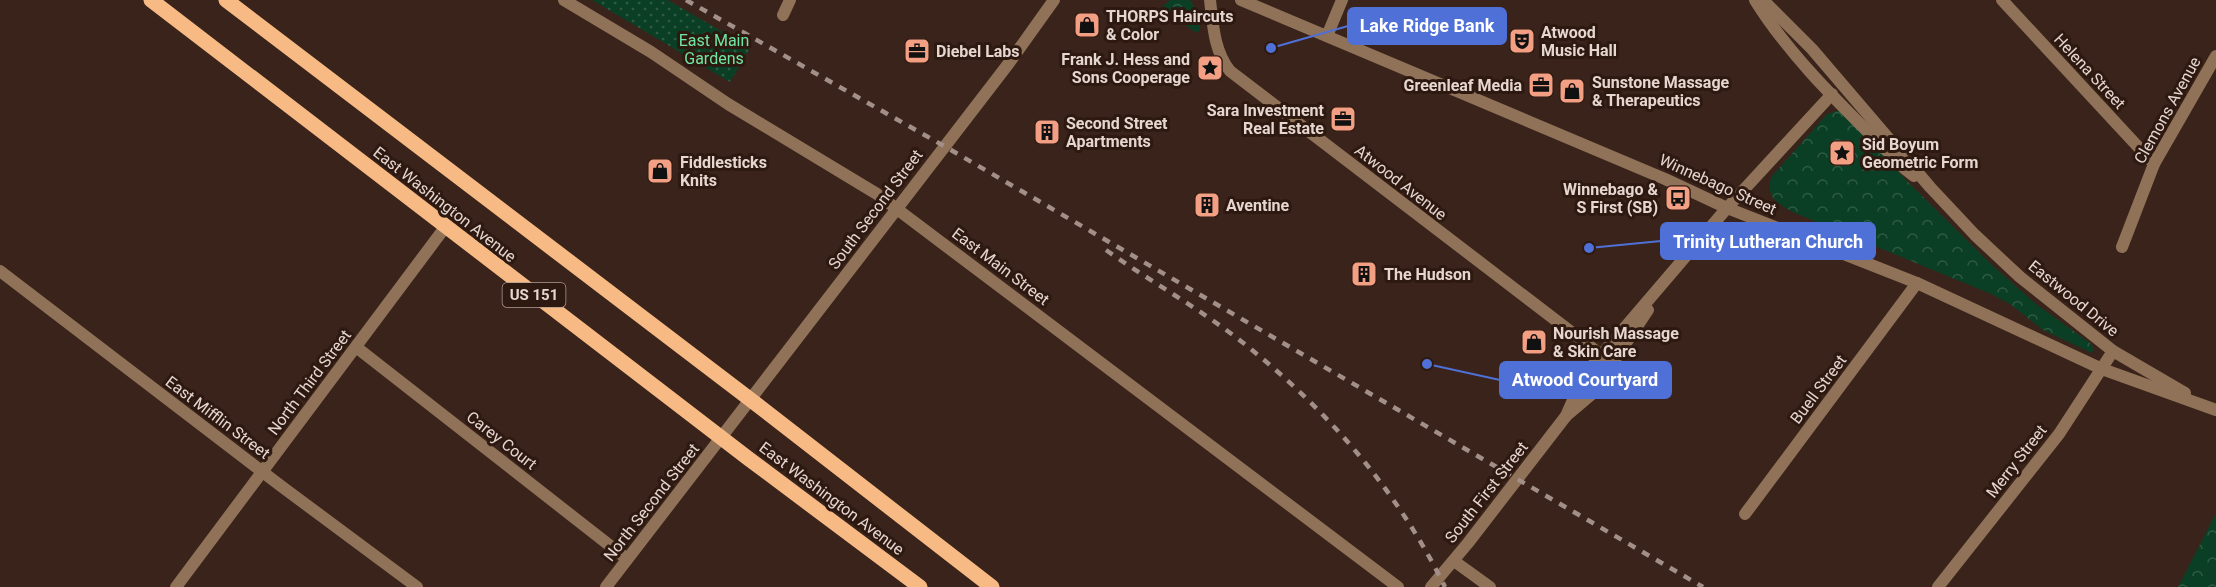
<svg xmlns="http://www.w3.org/2000/svg" width="2216" height="587" font-family="Roboto,sans-serif">
<defs>
<pattern id="grass-dots" width="8" height="8" patternUnits="userSpaceOnUse" patternTransform="scale(1.5)"><rect width="8" height="8" fill="#0b3f25"/><path d="M2 2h.1M6 6h.1" fill="none" stroke="#2e5a44" stroke-width="1.8" stroke-linecap="round"/></pattern>
<pattern id="park-crowns" width="20" height="18" patternUnits="userSpaceOnUse" patternTransform="scale(1.5)"><rect width="20" height="18" fill="#0b3f25"/><path d="M2 6a3 3 0 1 1 6 0M12 15a3 3 0 1 1 6 0" fill="none" stroke="#2e5a44"/></pattern>
</defs>
<rect width="100%" height="100%" fill="#39231a"/>
<!-- grass -->
<path fill="url(#grass-dots)" d="M592,0H668L750,48L730,82Z"/>
<!-- park -->
<g fill="url(#park-crowns)">
<path d="M1170,0H1190C1197,9 1201,20 1200,31L1195,32L1162,7Z"/>
<path d="M1840,110L1854,122L1905,179L1992,265L2036,304L2090,343L2094,349L2092,353L2043,330L2010,304L1991,294L1795,213C1779,205 1763,196 1772,176L1827,114Z"/>
<path d="M2216,513V587H2178Z"/>
</g>
<g fill="none" stroke-linecap="round" stroke-linejoin="round">
<!-- minor -->
<g stroke="#8f7258" stroke-width="12">
<path d="M564,0L651,52L728,104L877,194L1398,587"/>
<path d="M2002,0L2154,164"/>
<path d="M783,15L790,0"/>
<path d="M1327,36L1342,0"/>
<path d="M2122,247L2154,164L2216,56"/>
<path d="M0,271L281,486L417,587"/>
<path d="M356,347L627,559"/>
<path d="M1745,514L1917,283"/>
<path d="M1454,561L1490,587"/>
<path d="M176,587L446,226"/>
<path d="M606,587L1009,63L1054,0"/>
<path d="M1938,587L2059,434L2113,351"/>
</g>
<!-- tertiary -->
<g stroke="#8f7258" stroke-width="12">
<path d="M1210,0C1213,25 1214,51 1230,71L1613,364"/>
<path d="M1241,0L1665,179L1727,208L1917,283L2102,369L2216,410"/>
<path d="M1755,0C1794,63 1853,116 1905,169L1914,176"/>
<path d="M1763,0L1812,49L1930,187L1975,235L2020,277L2113,351L2185,393"/>
<path d="M1566,416L1577,391L1592,366L1727,208L1832,94"/>
<path d="M1431,587L1468,543L1566,416L1592,394L1648,310"/>
</g>
<!-- primary -->
<g stroke="#f7ba84" stroke-width="15">
<path d="M151,0L749,459L920,587"/>
<path d="M226,0L751,400L992,587"/>
</g>
<!-- rail -->
<g stroke="#a18f88" stroke-width="4.5" stroke-dasharray="8 8" stroke-linecap="butt">
<path d="M686,0L944,146L1703,587"/>
<path d="M1106,250C1151,282 1199,308 1242,342C1326,408 1398,491 1445,587"/>
</g>
</g>
<!-- icons -->
<defs>
<g id="shop-square" transform="scale(1.35)"><rect x="-9" y="-9" width="18" height="18" rx="4" fill="#f39f83" stroke="#2e1911"/><path d="M-5-2.5h2.3a2.7 3.5 0 0 1 5.4 0H5L5.5 6h-11ZM-1.5-2.5h3a1.5 2.3 0 0 0-3 0Z" fill="#111"/></g>
<g id="theatre-square" transform="scale(1.35)"><rect x="-9" y="-9" width="18" height="18" rx="4" fill="#f39f83" stroke="#2e1911"/><path d="M-5-5.5Q0-4 5-5.5V0Q5 5 0 6Q-5 5-5 0ZM-3.3-2.5H-1v1.5H-3.3ZM1-2.5H3.3v1.5H1ZM-2.8 1Q0 5.5 2.8 1Z" fill="#111"/></g>
<g id="office-square" transform="scale(1.35)"><rect x="-9" y="-9" width="18" height="18" rx="4" fill="#f39f83" stroke="#2e1911"/><path d="M-6-3h4V-5.5h4V-3h4V5H-6ZM-1-4.5V-3h2v-1.5ZM-6 0V1H6V0Z" fill="#111"/></g>
<g id="sight-square" transform="scale(1.35)"><rect x="-9" y="-9" width="18" height="18" rx="4" fill="#f39f83" stroke="#2e1911"/><path d="M0-6L1.8-2.2L6-1.7L2.9 1.2L3.7 5.4L0 3.3L-3.7 5.4L-2.9 1.2L-6-1.7L-1.8-2.2Z" fill="#111"/></g>
<g id="building-square" transform="scale(1.35)"><rect x="-9" y="-9" width="18" height="18" rx="4" fill="#f39f83" stroke="#2e1911"/><path d="M-4-6H4V6H1V3H-1V6H-4ZM-2.5-4.3h1.7v1.8h-1.7ZM.8-4.3h1.7v1.8H.8ZM-2.5-1h1.7V.8h-1.7ZM.8-1h1.7V.8H.8Z" fill="#111"/></g>
<g id="bus-square" transform="scale(1.35)"><rect x="-9" y="-9" width="18" height="18" rx="4" fill="#f39f83" stroke="#2e1911"/><path d="M-5-6H5V4H4V6H2V4H-2V6H-4V4H-5ZM-3.5-4V0h7V-4ZM-3.5 1.2v1.5H-2V1.2ZM2 1.2v1.5H3.5V1.2Z" fill="#111"/></g>
</defs>
<g fill-rule="evenodd">
<use href="#shop-square" x="1087" y="25"/>
<use href="#theatre-square" x="1522" y="41"/>
<use href="#office-square" x="917" y="51"/>
<use href="#sight-square" x="1210" y="68"/>
<use href="#office-square" x="1541" y="85"/>
<use href="#shop-square" x="1572" y="91"/>
<use href="#office-square" x="1343" y="119"/>
<use href="#building-square" x="1047" y="132"/>
<use href="#sight-square" x="1842" y="153"/>
<use href="#shop-square" x="660" y="171"/>
<use href="#bus-square" x="1678" y="198"/>
<use href="#building-square" x="1207" y="205"/>
<use href="#building-square" x="1364" y="274"/>
<use href="#shop-square" x="1534" y="342"/>
</g>
<g text-anchor="middle" stroke-width="6" stroke-linejoin="round" paint-order="stroke">
<!-- shield labels -->
<rect fill="#2e1911" stroke="#ae9d97" stroke-width="1.5" x="502.5" y="283" width="63" height="24" rx="4.5"/>
<g font-size="15" font-weight="bold" fill="#e5d6d0">
<text x="534" y="300">US 151</text>
</g>
<!-- poi labels -->
<g font-size="16" font-weight="bold" fill="#e5d6d0" stroke="#2e1911" text-anchor="start">
<text x="1106" y="22">THORPS Haircuts<tspan x="1106" dy="18">&amp; Color</tspan></text>
<text x="1541" y="38">Atwood<tspan x="1541" dy="18">Music Hall</tspan></text>
<text x="936" y="57">Diebel Labs</text>
<text x="1190" y="65" text-anchor="end">Frank J. Hess and<tspan x="1190" dy="18">Sons Cooperage</tspan></text>
<text x="1592" y="88">Sunstone Massage<tspan x="1592" dy="18">&amp; Therapeutics</tspan></text>
<text x="1522" y="91" text-anchor="end">Greenleaf Media</text>
<text x="1324" y="116" text-anchor="end">Sara Investment<tspan x="1324" dy="18">Real Estate</tspan></text>
<text x="1066" y="129">Second Street<tspan x="1066" dy="18">Apartments</tspan></text>
<text x="1862" y="150">Sid Boyum<tspan x="1862" dy="18">Geometric Form</tspan></text>
<text x="680" y="168">Fiddlesticks<tspan x="680" dy="18">Knits</tspan></text>
<text x="1658" y="195" text-anchor="end">Winnebago &amp;<tspan x="1658" dy="18">S First (SB)</tspan></text>
<text x="1226" y="211">Aventine</text>
<text x="1384" y="280">The Hudson</text>
<text x="1553" y="339">Nourish Massage<tspan x="1553" dy="18">&amp; Skin Care</tspan></text>
</g>
<!-- park labels -->
<g font-size="16" fill="#6fe7a2" stroke="#2e1911">
<text x="714" y="46">East Main<tspan x="714" dy="18">Gardens</tspan></text>
</g>
<!-- street labels -->
<g font-size="16" fill="#e5d6d0" stroke="#2e1911">
<text transform="translate(2090 71) rotate(47)" y="6">Helena Street</text>
<text transform="translate(2167 110) rotate(-61)" y="6">Clemons Avenue</text>
<text transform="translate(1401 182) rotate(38)" y="6">Atwood Avenue</text>
<text transform="translate(1718 184) rotate(24)" y="6">Winnebago Street</text>
<text transform="translate(445 204) rotate(38)" y="6">East Washington Avenue</text>
<text transform="translate(875 209) rotate(-53)" y="6">South Second Street</text>
<text transform="translate(1001 266) rotate(37)" y="6">East Main Street</text>
<text transform="translate(2074 298) rotate(39)" y="6">Eastwood Drive</text>
<text transform="translate(309 382) rotate(-53)" y="6">North Third Street</text>
<text transform="translate(1818 389) rotate(-53)" y="6">Buell Street</text>
<text transform="translate(218 417) rotate(37)" y="6">East Mifflin Street</text>
<text transform="translate(502 440) rotate(38)" y="6">Carey Court</text>
<text transform="translate(2016 461) rotate(-52)" y="6">Merry Street</text>
<text transform="translate(1486 492) rotate(-52)" y="6">South First Street</text>
<text transform="translate(832 498) rotate(37)" y="6">East Washington Avenue</text>
<text transform="translate(651 502) rotate(-52)" y="6">North Second Street</text>
</g>
</g>
<!-- callouts -->
<path fill="none" stroke="#4f70d6" stroke-width="2" d="M1271 48L1348 26M1589 248L1661 241M1427 364L1500 380"/>
<g fill="#4f70d6" stroke="#2e1911" stroke-width="2">
<circle cx="1271" cy="48" r="6"/>
<circle cx="1589" cy="248" r="6"/>
<circle cx="1427" cy="364" r="6"/>
</g>
<g fill="#4f70d6" stroke="#4f70d6" stroke-width="2">
<rect x="1348" y="8" width="158" height="36" rx="6"/>
<rect x="1661" y="223" width="214" height="36" rx="6"/>
<rect x="1500" y="362" width="171" height="36" rx="6"/>
</g>
<g font-size="18" text-anchor="middle" font-weight="bold" fill="#fff">
<text x="1427" y="32">Lake Ridge Bank</text>
<text x="1768" y="248">Trinity Lutheran Church</text>
<text x="1585" y="386">Atwood Courtyard</text>
</g>
</svg>
